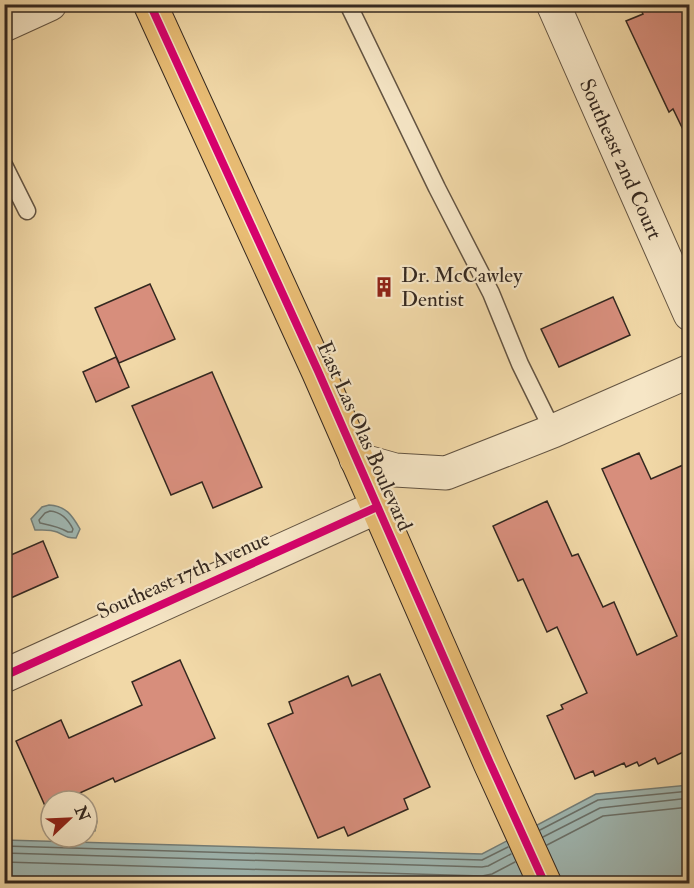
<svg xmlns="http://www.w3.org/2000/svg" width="694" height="888" font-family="'IM FELL Double Pica',serif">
<rect width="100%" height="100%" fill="#f1d8a7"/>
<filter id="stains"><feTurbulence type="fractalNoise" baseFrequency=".00333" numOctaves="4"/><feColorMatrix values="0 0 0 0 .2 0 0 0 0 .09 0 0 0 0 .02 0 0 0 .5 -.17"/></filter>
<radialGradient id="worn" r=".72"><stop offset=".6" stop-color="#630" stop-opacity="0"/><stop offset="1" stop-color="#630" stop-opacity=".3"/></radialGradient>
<!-- water -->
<g fill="#9fb7b2" stroke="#747e78" stroke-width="1.5">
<path d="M49,505C66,506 72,515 80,529L76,538C66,538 66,536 57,532C50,529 43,530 35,530L31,519L42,507Z"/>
<path d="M689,785V883L5,884V840L482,854L596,794Z"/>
<path d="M91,814L94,815L97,821L95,831L87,834V815Z"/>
</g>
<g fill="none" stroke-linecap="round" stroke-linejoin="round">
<!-- shore -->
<g stroke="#6a7069" stroke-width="1.5">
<path d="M50,511C61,512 68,519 73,529L72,532H68C58,526 50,525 40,523L39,520L45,513Z"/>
<path d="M540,830L598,800L690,791"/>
<path d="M543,837L600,808L690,798"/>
<path d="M547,845L603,816L690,807"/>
<path d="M4,846L482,860L508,847"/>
<path d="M4,853L482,867L488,866L511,854"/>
<path d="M4,862L482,876L492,874L515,862"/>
</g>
</g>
<!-- building -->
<g fill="#d78e7c" stroke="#342820" stroke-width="1.5">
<path d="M638,4H690V144L673,109L669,112L626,21L643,14Z"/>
<path d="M150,284L175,339L119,363L95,308Z"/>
<path d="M613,297L630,335L559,367L541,329Z"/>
<path d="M116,357L129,387L96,402L83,372Z"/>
<path d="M212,372L262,487L213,508L202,482L171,495L132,406Z"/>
<path d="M639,453L651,479L690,462V749L658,764L655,758L639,766L637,762L626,767L624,763L595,776L593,771L575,779L547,716L563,709L561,705L587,693L557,627L547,632L523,579L518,581L493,526L547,501L572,556L578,554L603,607L614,602L637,655L677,636L602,469Z"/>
<path d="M43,541L58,577L4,601V558Z"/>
<path d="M180,660L215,738L115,782L113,778L62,801H51V806L46,808L16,741L61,720L69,738L142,705L132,682Z"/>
<path d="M380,674L430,787L404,799L408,809L348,836L344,827L318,838L268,724L293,713L289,702L348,676L352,686Z"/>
</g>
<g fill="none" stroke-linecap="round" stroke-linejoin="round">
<!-- lane casing -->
<g stroke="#635442" stroke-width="19">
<g id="lane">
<path d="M348,4L437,188L491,293L520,364L553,431"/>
<path d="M4,165L27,211"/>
</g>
</g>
<!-- street casing -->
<g stroke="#635442" stroke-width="35">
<g id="street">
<path d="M553,4L690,314"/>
<path d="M4,25L50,4"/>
<path d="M356,459L395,470L446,473L553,431L690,371"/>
<path d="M4,676L377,507"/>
</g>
</g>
<!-- primary casing -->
<g stroke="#342820" stroke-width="35">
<path id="primary" d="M150,4L318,371L490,763L545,884"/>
</g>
<!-- lane -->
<use href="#lane" stroke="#f6e6c6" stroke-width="16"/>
<!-- street -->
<use href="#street" stroke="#f6e6c6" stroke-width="33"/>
<!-- primary -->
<use href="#primary" stroke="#e8bc74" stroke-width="33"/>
<!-- cycleway casing -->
<g stroke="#f6e6c6" stroke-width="11">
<g id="cycleway">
<path d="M150,4L318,371L490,763L545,884"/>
<path d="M4,676L377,507"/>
</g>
</g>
<!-- cycleway -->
<use href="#cycleway" stroke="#d6006c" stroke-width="8"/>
</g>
<!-- icons -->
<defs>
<g id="building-bare" transform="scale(1.62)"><path d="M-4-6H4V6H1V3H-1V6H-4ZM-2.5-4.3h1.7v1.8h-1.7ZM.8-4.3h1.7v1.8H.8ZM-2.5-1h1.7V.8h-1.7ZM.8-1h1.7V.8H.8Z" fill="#8f2418" stroke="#f6e6c6" stroke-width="2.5" paint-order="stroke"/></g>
</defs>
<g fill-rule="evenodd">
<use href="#building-bare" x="384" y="287"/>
</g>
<g text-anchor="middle" stroke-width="4.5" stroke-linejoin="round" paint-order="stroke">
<!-- street labels -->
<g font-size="21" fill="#342820" stroke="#f6e6c6">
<text transform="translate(621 159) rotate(66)" y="7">Southeast 2nd Court</text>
<text transform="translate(365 436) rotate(66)" y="7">East Las Olas Boulevard</text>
<text transform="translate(183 575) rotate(-24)" y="7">Southeast 17th Avenue</text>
</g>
<!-- poi labels -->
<g font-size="21" fill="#342820" stroke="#f6e6c6" text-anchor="start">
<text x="401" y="282">Dr. McCawley<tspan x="401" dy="24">Dentist</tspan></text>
</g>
</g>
<!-- margin -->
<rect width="694" height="888" fill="none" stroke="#f1d8a7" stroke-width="24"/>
<rect x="6" y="6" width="682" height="876" fill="none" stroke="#342820" stroke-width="3"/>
<rect x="12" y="12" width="670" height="864" fill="none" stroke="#342820" stroke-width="1.5"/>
<!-- north arrow -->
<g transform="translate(69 819) rotate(67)"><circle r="28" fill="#f6e6c6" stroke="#a89a84" stroke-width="1.5"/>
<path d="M0-4.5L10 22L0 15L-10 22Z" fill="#8f2418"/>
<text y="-9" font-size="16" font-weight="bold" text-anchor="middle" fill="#342820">N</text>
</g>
<rect width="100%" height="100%" filter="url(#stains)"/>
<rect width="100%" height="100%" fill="url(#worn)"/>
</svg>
